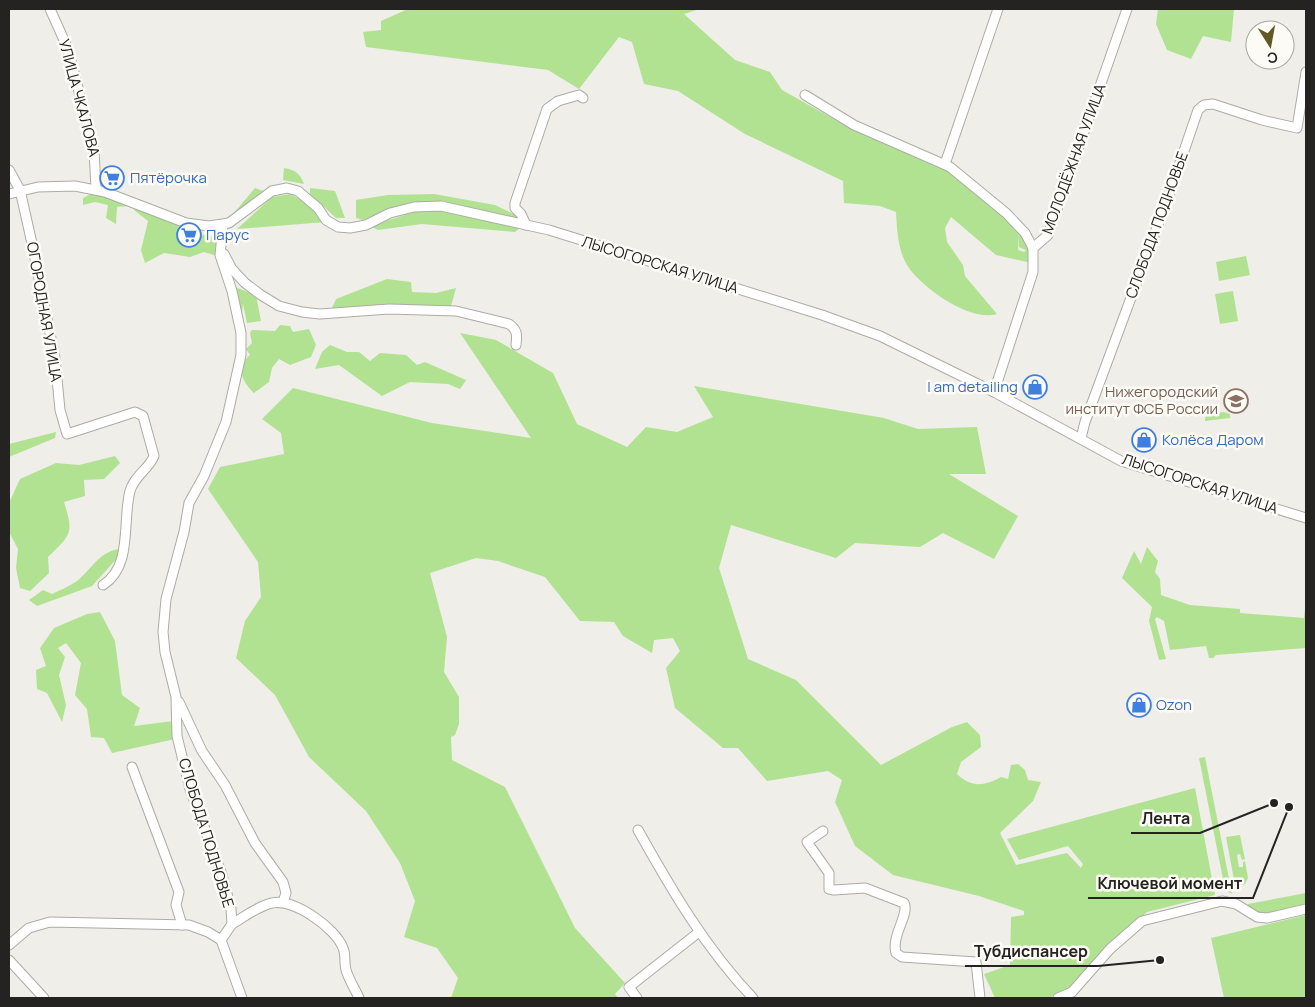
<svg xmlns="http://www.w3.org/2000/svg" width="1315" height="1007" font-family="Manrope,sans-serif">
<rect width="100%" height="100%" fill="#efeee8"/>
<!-- green -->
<g fill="#b1e292">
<path d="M408,9H700L684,14L735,60L770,72L782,90L855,131L944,167L1002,215L1019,234L1018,250L1024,252L1027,249L1025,250L1019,247V234C1030,242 1032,251 1032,263L996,255L951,217L945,228L947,242L963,265L965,276L997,314C970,322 924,289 909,268C898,253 897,230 896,212L880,206L844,203L843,181L745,134L678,91L644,84L632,42L619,37L579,89L548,70L366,47L363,32L381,30V21Z"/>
<path d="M1158,9H1234L1231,42L1203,36L1191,59L1167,50L1156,24Z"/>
<path d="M284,168C296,170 300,174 304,184L283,180Z"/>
<path d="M255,188L266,192L242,212L233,214Z"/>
<path d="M310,188L335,191L345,218H336L310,194Z"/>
<path d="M95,192L128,202L129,206L117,207L116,224L106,218L108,205L95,202L83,205V198Z"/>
<path d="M290,194L303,201L326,222L237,229L272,197Z"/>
<path d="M434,194L495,205L520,217L517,220L428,203L391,210L363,220L356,218V200L388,195Z"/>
<path d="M134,206L177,221L182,241L192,243L207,232L217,242V256L204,252L190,257L164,253L145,263L141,250L148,221L134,210Z"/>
<path d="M440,210L521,227L515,232L422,224L378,230L370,226L414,212Z"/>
<path d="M1246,256L1250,275L1219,281L1216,262Z"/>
<path d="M387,279L411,282L412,292L436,293L456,288L451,306L331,310L336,299Z"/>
<path d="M232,286L256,295L261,321L247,323L243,304L242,312L239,310L236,301L238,295L234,293Z"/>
<path d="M1233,291L1238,321L1220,324L1215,294Z"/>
<path d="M280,325L290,326L293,332L309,329L316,345L311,357L290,365L279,359L272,368L269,382L254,393C242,382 235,367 250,355L246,349L252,343L250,333L252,330L275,331Z"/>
<path d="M460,333L496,340L553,373L577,424L627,447L646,427L677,432L713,417L694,386L884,418L918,429L977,427L986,474H949L1018,516L994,559L943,533L920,547L855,543L836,558L731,525L719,568L748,659L796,680L881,765L952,727L967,722L980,735L981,747L961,762L957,774C971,788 985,786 1001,777L1008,779L1011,765L1018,764L1025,770L1028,780L1041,782L1033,801L1000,833L1016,865L1067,853L1081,868L1083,864L1068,846L1019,860L1007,839L1195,788L1215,895L1147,912L1068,990L1048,998H995L984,974L1010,965L1011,917L1024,915V911L979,896L893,875L855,846L835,802L842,780L828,771L767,781L738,748H723L675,708L666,668L680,651L673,638L654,640L652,653L623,636L614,622L580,621L545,577L498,561L476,558L430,573L447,637L444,672L459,697V724L455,735L451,737L452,760L505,787L575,928L625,983L615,994L618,998H451L458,978L437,948L404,937L415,901L400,863L366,811L309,757L275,695L236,658L245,621L261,597L258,562L208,489L220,467L284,454L281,433L262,419L293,388L432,423L531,438Z"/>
<path d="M330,345L347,352H359L370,361L380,353L406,355L417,365L425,362L466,380L460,389L448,384L410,382L382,396L339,365L315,369L322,352Z"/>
<path d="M1224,412L1230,414V418L1205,421V418L1209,414Z"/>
<path d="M56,432L55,438L9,457V444Z"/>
<path d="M115,456L120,463L104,479L84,480L85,496L64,502C74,533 71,535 48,557L49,573L30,591L20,588L16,568L18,549L9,532V503L20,479L56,463L79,465Z"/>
<path d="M1147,547L1158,561L1155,572L1160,579L1161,595L1190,605L1240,609V613L1304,618L1306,597V648L1216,655L1213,658H1209L1206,646L1170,650L1164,621L1157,617L1155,619L1166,659L1159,660L1149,621L1152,607L1122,578L1134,551L1141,564Z"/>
<path d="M118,549L120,555L92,586L37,606L29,600L43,590L52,594C60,590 70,586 77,581C92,569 98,553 118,549Z"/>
<path d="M100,612L115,641L122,695L140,708L134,726L173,721L175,739L112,753L104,738L91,737L87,709L75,695L81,663L66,643L58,648L65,657L59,675L66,705L62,722L47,693L37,689L36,670L46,666L40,648L54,628L87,614Z"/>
<path d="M1205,757L1232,894L1225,889L1199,758Z"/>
<path d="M1240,835L1245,859L1242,860L1240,854L1237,855L1239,867H1243V862L1245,861L1248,878L1245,884L1241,885L1234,880L1226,837Z"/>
<path d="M1306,893V905C1287,910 1266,919 1248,908V904Z"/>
<path d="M1306,915V998H1224L1211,938Z"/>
</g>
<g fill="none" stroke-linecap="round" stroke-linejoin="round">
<!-- minor casing -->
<g stroke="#adaba6" stroke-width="11">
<g id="minor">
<path d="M50,9L68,49L94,150L96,189"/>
<path d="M805,95L854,125L950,167L1006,213L1025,233L1033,248V272L994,392"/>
<path d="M945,164L998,9"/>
<path d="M9,170L20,190L31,239L55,358L60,410L67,434L135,412L143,416L154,456C149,469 134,476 130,491C122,521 133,566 103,585"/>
<path d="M9,194L38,187L75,186L105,192L186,223L209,226L229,223L272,191L287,188L298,191L318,208L326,220L338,227L350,228L366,225L390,213L414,207L441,206L549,230L822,315L880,336L994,392L1121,461L1306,518"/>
<path d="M526,225L521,214L515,208V203L547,109L558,101L579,95L583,98"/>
<path d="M1033,248L1048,235L1127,9"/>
<path d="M224,254L232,269L245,283L261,295L279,306L302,312L320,314L389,309L456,311L509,324C518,330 517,336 516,345"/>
<path d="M1081,438L1085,422L1169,195L1198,110L1204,105L1213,104L1262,120L1297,128L1306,72"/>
<path d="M179,702L202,751L225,785L255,843L283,882L286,893L283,902"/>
<path d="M132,767L179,892L176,905L182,925"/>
<path d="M638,830C671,889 706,949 753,998"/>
<path d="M823,831L807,842L829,873V889L834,890L865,888L904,903C910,914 891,935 896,953L902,957L976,962L980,998"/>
<path d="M232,924C244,917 258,906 272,903C293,898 336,928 343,948C346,954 344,963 346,970C349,980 355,989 359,998"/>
<path d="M221,940L232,924L231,909L222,875L190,789L177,736L176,697L165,652L163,632L166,599L184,532L189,503L204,476L226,422L241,355V333L232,291L220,255L223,225"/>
<path d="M9,945L29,928L50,922L189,925L208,932L221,940L242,998"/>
<path d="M9,960L44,998"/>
<path d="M637,998L629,987L699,932"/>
<path d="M1058,998L1072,992L1110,949L1142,921L1222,901L1236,904L1257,917L1267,918L1306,909"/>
</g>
</g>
<!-- minor -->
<use href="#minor" stroke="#fff" stroke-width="9"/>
</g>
<!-- icons -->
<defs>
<g id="supermarket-ring" transform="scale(1.25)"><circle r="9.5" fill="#fdfbf6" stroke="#3f7fe0" stroke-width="1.5"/><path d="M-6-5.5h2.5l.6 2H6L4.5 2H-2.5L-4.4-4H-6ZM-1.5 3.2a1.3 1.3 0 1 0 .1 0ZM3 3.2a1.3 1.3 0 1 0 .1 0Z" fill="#3f7fe0"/></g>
<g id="shop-ring" transform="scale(1.25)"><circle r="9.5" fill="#fdfbf6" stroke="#3f7fe0" stroke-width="1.5"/><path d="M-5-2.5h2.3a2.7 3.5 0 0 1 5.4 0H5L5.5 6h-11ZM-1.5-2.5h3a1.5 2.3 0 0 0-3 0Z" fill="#3f7fe0"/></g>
<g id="university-ring" transform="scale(1.25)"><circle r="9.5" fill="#fdfbf6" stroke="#8d6e63" stroke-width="1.5"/><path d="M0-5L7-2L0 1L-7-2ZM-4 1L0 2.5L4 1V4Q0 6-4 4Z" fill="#8d6e63"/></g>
</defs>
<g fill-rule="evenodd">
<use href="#supermarket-ring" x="112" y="178"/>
<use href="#supermarket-ring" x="189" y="235"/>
<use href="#shop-ring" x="1035" y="387"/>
<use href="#university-ring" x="1236" y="401"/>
<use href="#shop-ring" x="1144" y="440"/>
<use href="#shop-ring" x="1139" y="705"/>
</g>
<g text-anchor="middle" stroke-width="5" stroke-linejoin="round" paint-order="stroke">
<!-- street labels -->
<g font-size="15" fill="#242321" stroke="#fdfbf6">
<text transform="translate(79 98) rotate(75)" y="5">УЛИЦА ЧКАЛОВА</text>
<text transform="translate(1074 159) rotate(-70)" y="5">МОЛОДЁЖНАЯ УЛИЦА</text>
<text transform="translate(1157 225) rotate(-70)" y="5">СЛОБОДА ПОДНОВЬЕ</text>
<text transform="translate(660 265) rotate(17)" y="5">ЛЫСОГОРСКАЯ УЛИЦА</text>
<text transform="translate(44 312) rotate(80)" y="5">ОГОРОДНАЯ УЛИЦА</text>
<text transform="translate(1200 484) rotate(18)" y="5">ЛЫСОГОРСКАЯ УЛИЦА</text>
<text transform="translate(206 833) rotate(73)" y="5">СЛОБОДА ПОДНОВЬЕ</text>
</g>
<!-- shop labels -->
<g font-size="15" fill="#366cbe" stroke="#fdfbf6" text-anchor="start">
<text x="130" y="183">Пятёрочка</text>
<text x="206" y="240">Парус</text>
<text x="1018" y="392" text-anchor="end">I am detailing</text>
<text x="1162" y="445">Колёса Даром</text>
<text x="1156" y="710">Ozon</text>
</g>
<!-- education labels -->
<g font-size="15" fill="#785e54" stroke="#fdfbf6" text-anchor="end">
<text x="1218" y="397">Нижегородский<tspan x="1218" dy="17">институт ФСБ России</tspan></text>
</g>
</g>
<!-- callouts -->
<path fill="none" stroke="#242321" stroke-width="2" d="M1274 803L1200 833H1131M1289 807L1253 898H1088M1160 960L1098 966H965"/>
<g fill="#242321" stroke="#fdfbf6" stroke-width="2">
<circle cx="1274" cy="803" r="5"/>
<circle cx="1289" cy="807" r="5"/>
<circle cx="1160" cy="960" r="5"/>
</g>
<g font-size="16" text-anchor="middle" font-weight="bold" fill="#242321" stroke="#fdfbf6" stroke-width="5" stroke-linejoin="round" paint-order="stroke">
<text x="1166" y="824">Лента</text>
<text x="1170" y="889">Ключевой момент</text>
<text x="1031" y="957">Тубдиспансер</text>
</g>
<!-- border -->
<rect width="1315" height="1007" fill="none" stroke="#242321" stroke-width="20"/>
<!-- north arrow -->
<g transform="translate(1270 45) rotate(169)"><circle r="24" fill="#fdfbf6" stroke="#a6a5a1"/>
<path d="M0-4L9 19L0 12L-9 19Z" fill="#615825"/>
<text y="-8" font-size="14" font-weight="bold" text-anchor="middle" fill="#242321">С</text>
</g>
</svg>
